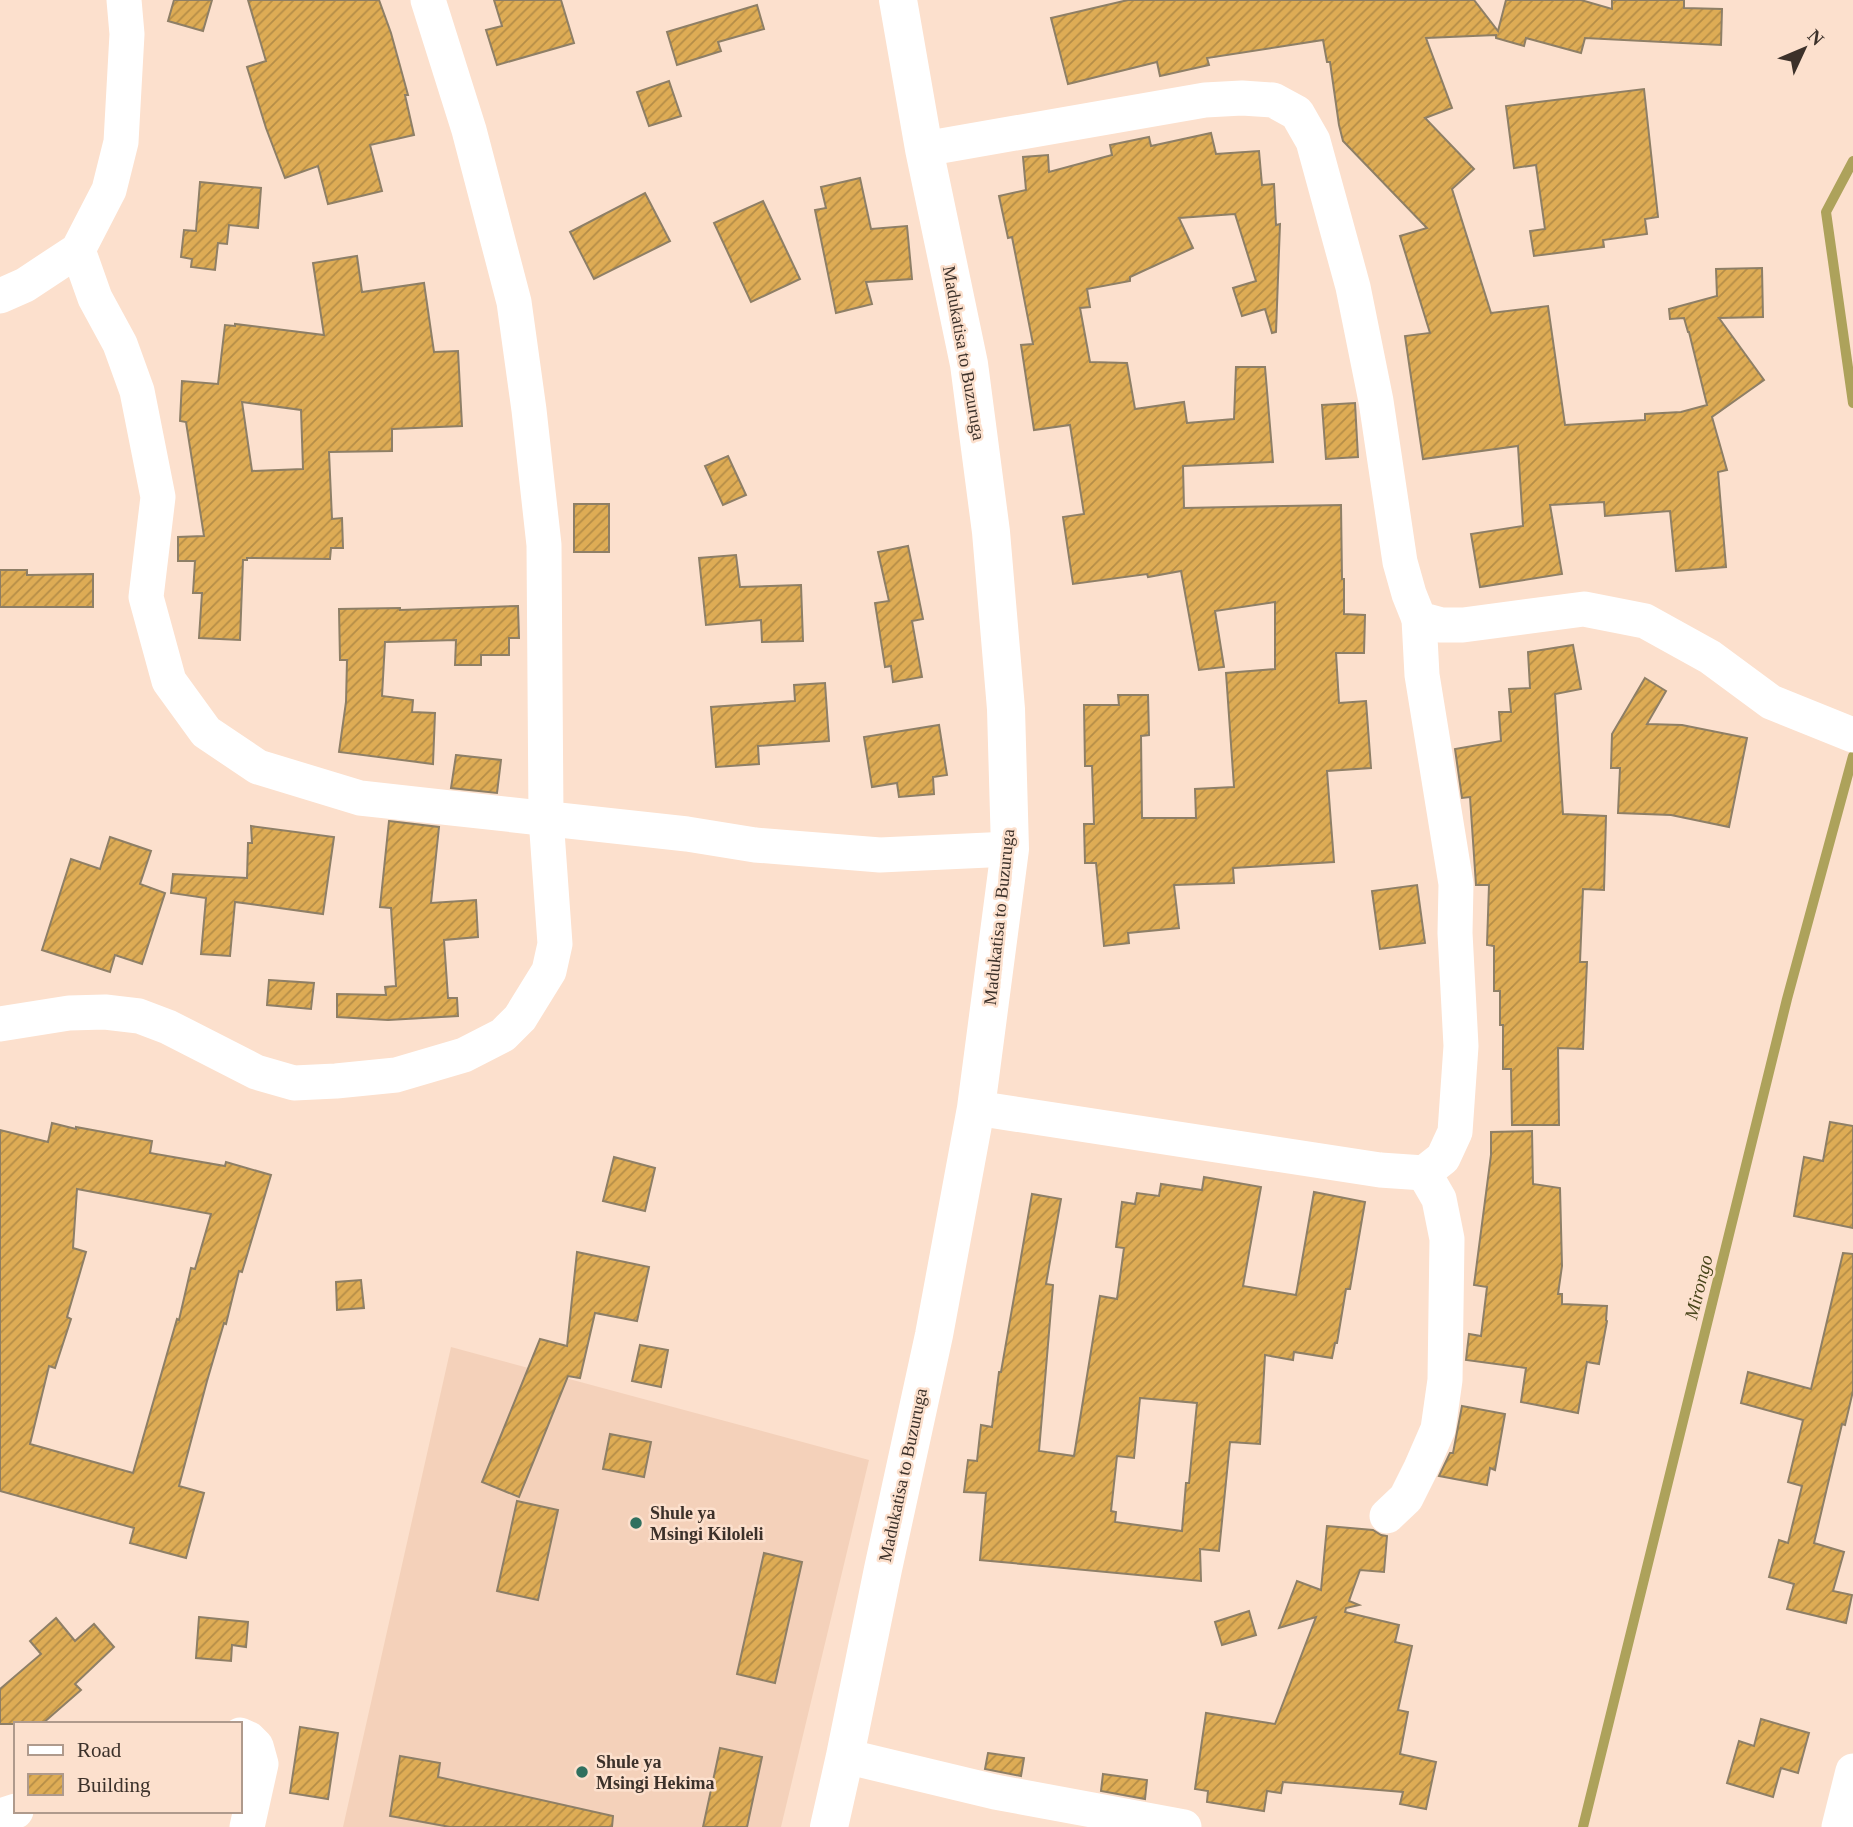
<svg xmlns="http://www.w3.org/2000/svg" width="1853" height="1827" font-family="Georgia,serif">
<defs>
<pattern id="building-hatch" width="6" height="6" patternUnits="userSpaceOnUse" patternTransform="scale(1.75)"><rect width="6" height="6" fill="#deac55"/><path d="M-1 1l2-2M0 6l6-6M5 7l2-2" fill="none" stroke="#b58d47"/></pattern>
</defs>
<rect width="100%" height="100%" fill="#fce0cd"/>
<!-- built -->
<path fill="#f4d1ba" d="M451,1347L869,1460L781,1827H343Z"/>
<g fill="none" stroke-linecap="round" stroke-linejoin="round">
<!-- stream -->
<g stroke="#ada25b" stroke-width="10">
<path d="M1853,161L1826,212L1853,403"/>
<path d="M1583,1827L1787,999L1853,756"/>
</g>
</g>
<!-- building -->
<g fill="url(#building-hatch)" stroke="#8e7f66" stroke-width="2" fill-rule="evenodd">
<path d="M174,0H212L203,31L168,21Z"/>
<path d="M248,0H379L391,33L408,95H405L414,135L370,145L382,191L328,204L318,166L285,178L266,128L247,67L266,61Z"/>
<path d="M494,0H561L574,43L497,65L486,30L502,26Z"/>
<path d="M1128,0H1474L1498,31L1506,0H1581L1612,9V0H1684V8L1722,9L1721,45L1585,38L1581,53L1526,38L1524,46L1496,38V35L1426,38L1452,108L1425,118L1474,169L1452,189L1491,313L1548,306L1565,425L1645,420V414L1681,412L1707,405L1689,332H1688L1684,318L1670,319L1669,309L1717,296L1716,269L1762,268L1763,317L1719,318L1764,380L1712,417L1727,470L1718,472L1726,567L1676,571L1670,511L1605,516L1604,502L1550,505L1562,574L1480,587L1471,534L1523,526L1518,446L1423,459L1405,336L1430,333L1400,236L1427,228L1343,141L1339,125L1330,62H1327L1323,40L1207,58L1209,65L1160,76L1157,62L1068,84L1051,18Z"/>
<path d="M757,5L764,29L718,42L721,51L677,65L667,32Z"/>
<path d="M669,81L681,116L649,126L637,92Z"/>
<path d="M1644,89L1658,217L1645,219L1647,234L1603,240L1604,247L1534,256L1530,231L1545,229L1536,165L1514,168L1506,106Z"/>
<path d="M1211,133L1216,154L1259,151L1262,185L1274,184L1276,225L1280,224L1276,332L1272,333L1265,309L1242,316L1233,288L1256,281L1235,214L1179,218L1193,248L1130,277V281L1087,289L1090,307L1080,308L1090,362L1127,363L1135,409L1184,402L1187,423L1234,419L1236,367H1265L1273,462L1183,466L1184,508L1341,505L1342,579H1344V614L1365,615L1364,653H1336L1339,703L1366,701L1371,768L1327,771L1334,862L1233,868L1234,883L1174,885L1179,928L1128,933L1129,943L1104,946L1096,863H1085L1084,824H1094L1092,766H1085L1084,705H1119L1118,695H1148L1149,735L1141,736L1142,818H1196L1195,789L1234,787L1226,673L1275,669V602L1215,611L1224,667L1199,670L1181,571L1148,577L1147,574L1073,584L1063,517L1084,514L1070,425L1034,430L1021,345L1033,344L1012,237L1008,238L999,196L1026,190L1023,157L1048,155L1049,172L1112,155L1110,145L1149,137L1151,146Z"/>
<path d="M860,178L871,229L907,226L912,279L866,282L872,304L836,313L815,210L826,208L821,187Z"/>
<path d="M200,182L261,188L258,228L229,225L227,244L218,243L215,270L191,267L192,259L181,257L184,230L196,231Z"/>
<path d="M645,193L670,241L594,279L570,232Z"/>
<path d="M763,201L800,279L751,302L714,223Z"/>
<path d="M357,256L362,292L424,283L434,352L458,351L462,426L392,429V451L329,452L332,519L342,518L343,548H331L330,559L247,558V560H243L240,640L199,638L202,593H193L195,561H178V537L204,536L186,422L180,421L182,381L218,384L225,325L235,326V324L324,335L313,263ZM242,402L301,410L303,469L252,471Z"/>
<path d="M1355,403L1358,457L1326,459L1322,405Z"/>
<path d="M728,456L746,495L723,505L705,466Z"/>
<rect x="574" y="504" width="35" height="48"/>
<path d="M908,546L923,619L912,621L922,677L893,682L891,666L885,667L875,603L889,601L878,552Z"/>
<path d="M736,555L740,587L801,585L803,641L762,642L761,620L706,625L699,558Z"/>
<path d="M0,570H27V575L93,574V607H0Z"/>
<path d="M518,606L519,638H509V655H481V665H455L456,640L385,642L382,696L413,700L412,712L435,713L433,764L339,752L346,702L347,660H340L339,609L400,608V610Z"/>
<path d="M1573,645L1581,689L1555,694L1563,814L1606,816L1604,890L1583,889L1580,962H1587L1583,1049L1558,1048L1559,1125H1512L1511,1069H1503V1025H1500V991H1494V946L1487,945L1489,885H1476L1470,797L1462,798L1455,749L1501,741L1499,712H1511L1509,689L1530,688L1528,652Z"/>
<path d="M1645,678L1666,691L1647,724L1682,725L1747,738L1729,827L1671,815L1618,813L1620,768H1611L1612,734Z"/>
<path d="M825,683L829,741L758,746L759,764L716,767L711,707L795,701L794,685Z"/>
<path d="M939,725L947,775L933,777L934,794L899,797L897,783L872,787L864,737Z"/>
<path d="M456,755L501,760L497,793L451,788Z"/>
<path d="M389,821L439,827L431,903L476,900L478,937L444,940L448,998H457L458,1016L388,1020L337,1017V994L386,995L385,987L396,986L391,908L380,907Z"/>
<path d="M251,826L334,837L323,914L235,902L230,956L201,954L206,898L171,893L173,874L247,878L248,843H252Z"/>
<path d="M110,837L151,851L140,884L165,893L142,964L115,955L110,972L42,950L71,859L100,869Z"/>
<path d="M1417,885L1425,943L1380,949L1372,891Z"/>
<path d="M269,980L314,983L311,1009L267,1005Z"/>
<path d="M1830,1122L1853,1126V1228L1794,1216L1804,1157L1823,1161Z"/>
<path d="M52,1123L76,1129V1127L152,1141L150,1153L225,1166L226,1162L271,1175L242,1272L239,1271L226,1324L224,1323L207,1381L179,1486L204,1493L186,1558L130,1543L134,1528L0,1491V1130L48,1142ZM77,1189L211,1214L195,1269L191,1268L179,1320L177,1319L133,1473L30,1444L49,1366L55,1368L71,1319L67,1317L86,1252L73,1248Z"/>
<path d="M1532,1131L1533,1184L1560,1188L1562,1266L1558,1294H1562V1304L1607,1306L1606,1320L1607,1321L1599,1364L1587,1362L1578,1413L1521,1402L1526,1368L1466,1360L1469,1334L1481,1336L1487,1287L1474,1285L1491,1155V1132Z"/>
<path d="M614,1157L655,1168L645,1211L603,1201Z"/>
<path d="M1204,1177L1261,1187L1243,1286L1296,1295L1314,1192L1365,1202L1350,1289H1346L1337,1343H1335L1332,1358L1294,1352L1293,1360L1265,1355L1260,1444L1230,1442L1219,1551L1200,1549L1201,1581L980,1560L986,1493L964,1492L968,1460L977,1461L981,1425L992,1427L999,1372H1001L1032,1194L1061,1199L1046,1284L1053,1285L1039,1451L1074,1456L1100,1296L1117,1299L1124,1248L1116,1247L1122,1202L1135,1204L1137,1193L1159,1196L1161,1184L1202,1190ZM1140,1398L1197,1403L1189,1483H1186L1182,1531L1115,1522L1116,1512L1111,1511L1117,1456L1134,1458Z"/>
<path d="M577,1252L649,1267L637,1321L595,1313L580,1378L568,1376L519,1497L482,1482L540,1339L567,1346Z"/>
<path d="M1843,1253L1853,1254V1391L1845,1425L1842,1424L1814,1543L1844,1552L1833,1591L1852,1595L1846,1623L1787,1609L1794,1584L1769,1577L1779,1540L1788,1543L1802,1486L1788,1482L1803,1420L1741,1403L1748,1372L1811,1389Z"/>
<path d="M361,1280L364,1308L337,1310L336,1282Z"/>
<path d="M640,1345L668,1350L661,1387L632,1381Z"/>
<path d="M1462,1406L1505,1414L1495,1470L1490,1468L1487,1485L1439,1476L1450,1453H1453Z"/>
<path d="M610,1434L651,1442L644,1477L603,1469Z"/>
<path d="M517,1501L558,1510L538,1600L497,1591Z"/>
<path d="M1327,1526L1373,1530L1381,1535L1387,1536L1384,1572L1360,1570L1349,1601L1359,1605L1346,1608L1345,1612L1399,1625L1395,1642L1412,1646L1398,1710L1408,1712L1400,1754L1436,1762L1426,1809L1400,1804L1403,1792L1283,1782L1281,1793L1267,1791L1264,1811L1207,1802L1208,1791L1195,1789L1206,1713L1275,1724L1316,1617L1279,1628L1297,1581L1321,1590Z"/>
<path d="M764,1553L802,1562L775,1683L737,1674Z"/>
<path d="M1249,1611L1256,1635L1222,1645L1215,1622Z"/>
<path d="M199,1617L248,1622L246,1647L232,1645L231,1661L196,1658Z"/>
<path d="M56,1618L75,1641L94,1624L114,1647L75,1684L81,1690L42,1724H0V1689L41,1654L30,1641Z"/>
<path d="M1761,1719L1809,1733L1798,1773L1781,1768L1773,1797L1727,1783L1739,1741L1754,1746Z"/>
<path d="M300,1727L338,1733L328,1799L290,1793Z"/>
<path d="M720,1748L762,1757L747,1827H703Z"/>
<path d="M988,1753L1024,1758L1021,1776L985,1769Z"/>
<path d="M400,1756L440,1763L438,1777L613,1816L612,1827H450L390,1816Z"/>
<path d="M1103,1774L1147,1780L1145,1799L1101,1791Z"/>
</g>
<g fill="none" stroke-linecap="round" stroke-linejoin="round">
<!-- minor -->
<g stroke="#fff" stroke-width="35">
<path d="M924,149L1205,100L1242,98L1273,100L1297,113L1313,141L1353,287L1376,401L1400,562L1409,594L1419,619L1441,625H1463L1584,609L1645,621L1710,657L1771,702L1853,735"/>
<path d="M78,250L95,298L120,344L137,391L158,497L146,597L169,681L206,732L258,767L360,798L687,834L755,845L880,855L1010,849"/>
<path d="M0,296L25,285L78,250L109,190L121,142L127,34L124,0"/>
<path d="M0,1024L69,1013L105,1012L139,1016L168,1027L256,1072L294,1083L336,1081L396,1075L464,1055L503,1035L520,1018L549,971L555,944L546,818L544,545L529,410L514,302L469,130L428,0"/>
<path d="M976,1108L1380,1170L1424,1173L1443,1158L1455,1132L1461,1046L1455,933L1456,884L1422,675L1419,619"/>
<path d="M1387,1516L1406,1498L1421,1468L1438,1429L1445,1380L1447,1239L1439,1199L1424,1173"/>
<path d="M240,1735L249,1739L256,1746L261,1764L247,1827"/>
<path d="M845,1756L995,1792L1184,1827"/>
<path d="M0,1816L16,1811"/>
<path d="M1839,1827L1853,1771"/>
</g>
<!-- major -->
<path stroke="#fff" stroke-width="38" d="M829,1827L845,1756L883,1569L934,1335L976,1108L1010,849L1006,709L991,532L969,364L924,149L898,0"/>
</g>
<!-- markers -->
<g fill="#30705f" stroke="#fce0cd" stroke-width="2.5">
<circle cx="636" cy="1523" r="7"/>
<circle cx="582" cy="1772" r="7"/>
</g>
<g text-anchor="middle" stroke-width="5" stroke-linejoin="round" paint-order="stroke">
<!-- street labels -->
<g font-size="18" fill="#3c312a" stroke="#fce0cd">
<text transform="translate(964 353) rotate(80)" y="6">Madukatisa to Buzuruga</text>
<text transform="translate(999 917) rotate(-84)" y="6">Madukatisa to Buzuruga</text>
<text transform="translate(903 1475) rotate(-78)" y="6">Madukatisa to Buzuruga</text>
</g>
<!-- poi labels -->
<g font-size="18" font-weight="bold" fill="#3c312a" stroke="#fce0cd" text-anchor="start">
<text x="650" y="1519">Shule ya<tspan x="650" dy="21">Msingi Kiloleli</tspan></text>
<text x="596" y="1768">Shule ya<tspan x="596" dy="21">Msingi Hekima</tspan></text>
</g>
<!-- water labels -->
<g font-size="19" font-style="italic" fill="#49451b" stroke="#fce0cd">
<text transform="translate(1698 1287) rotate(-76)" y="7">Mirongo</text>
</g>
</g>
<!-- legend -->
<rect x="14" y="1722" width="228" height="91" fill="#fce0cd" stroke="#af9a8c" stroke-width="2"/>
<rect x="28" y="1745" width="35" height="10" fill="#ffffff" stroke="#af9a8c" stroke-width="2"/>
<text x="77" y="1757" font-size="21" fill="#3c312a">Road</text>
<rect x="28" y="1774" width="35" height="21" fill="url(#building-hatch)" stroke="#af9a8c" stroke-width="2"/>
<text x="77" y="1792" font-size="21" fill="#3c312a">Building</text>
<!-- north arrow -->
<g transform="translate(1804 49) rotate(46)" stroke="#fce0cd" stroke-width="5" paint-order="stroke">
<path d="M0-5L12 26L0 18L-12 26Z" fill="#3c312a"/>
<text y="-10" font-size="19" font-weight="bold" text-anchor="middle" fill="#3c312a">N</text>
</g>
</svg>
